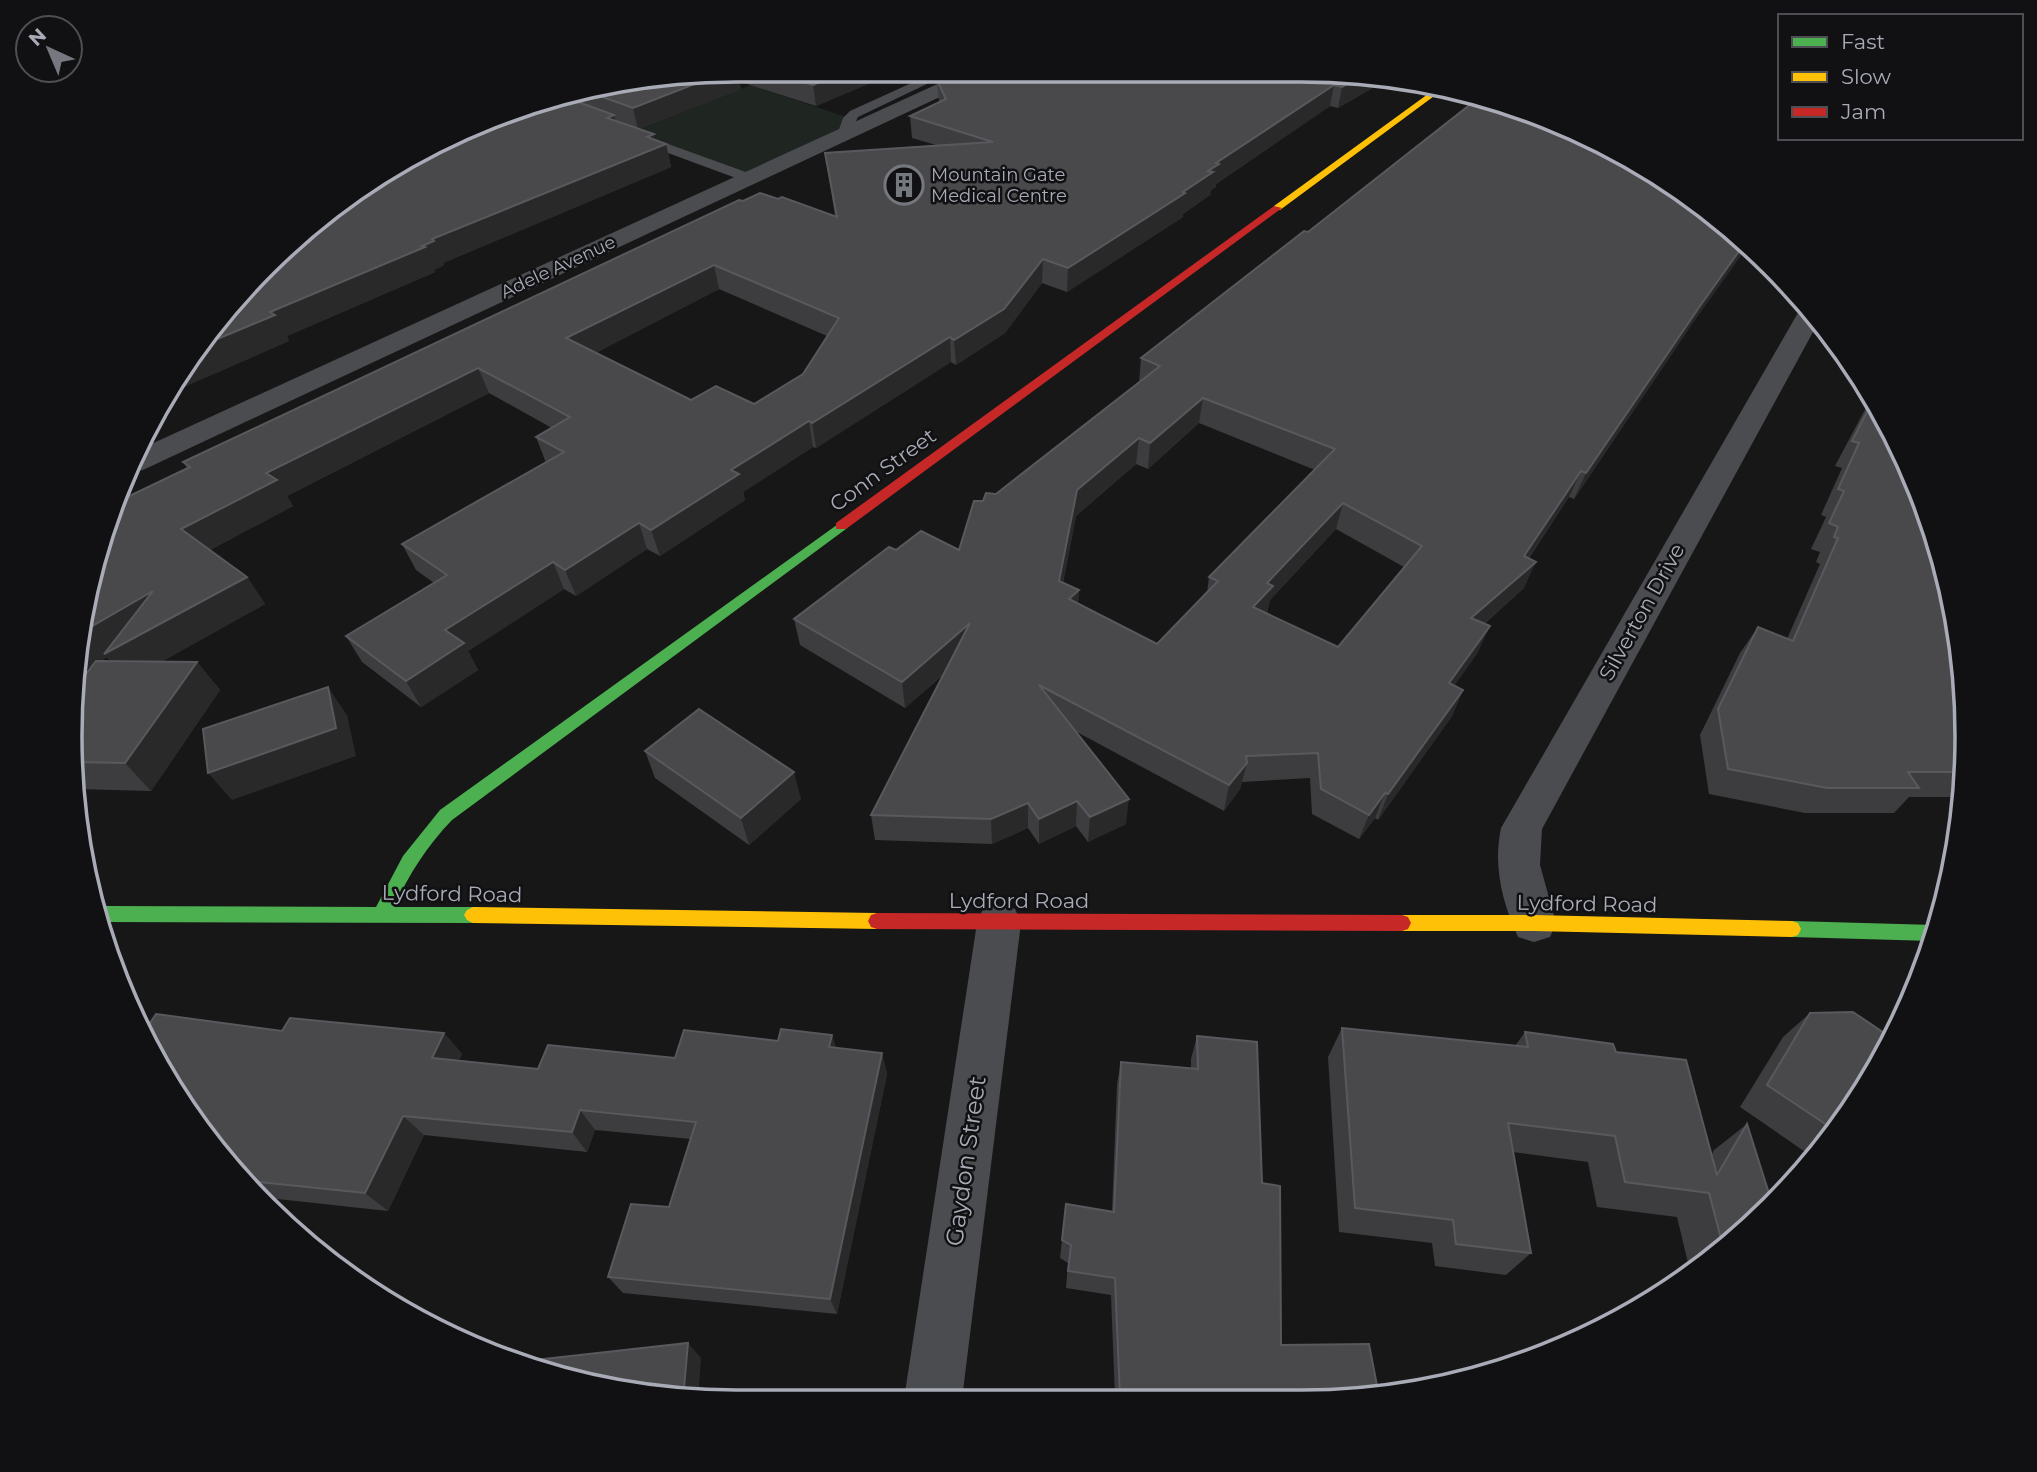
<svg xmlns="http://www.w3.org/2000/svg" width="2037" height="1472" font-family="Montserrat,sans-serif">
<rect width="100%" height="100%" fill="#171717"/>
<!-- green -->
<path fill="#1f2621" d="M751,85L849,118L843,135L749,178L629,134Z"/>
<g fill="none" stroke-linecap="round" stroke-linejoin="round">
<!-- lane -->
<g fill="#4b4c50" fill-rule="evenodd">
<path d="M940,70H956L858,117L848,138H838L837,135L843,118L850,111Z"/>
<path d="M635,132L754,175L756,178L754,181H744L630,139L629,136Z"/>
</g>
<!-- street -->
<g fill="#4b4c50" fill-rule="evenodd">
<path d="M968,70H992L989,74L143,470L129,472L136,451Z"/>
<path d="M1807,304L1819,321L1542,829L1540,865L1556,923L1550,937L1534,942L1518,937C1502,902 1493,866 1501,828L1799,311Z"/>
<path d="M999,904L1015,909L1021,923L962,1399H904L977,923L983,909Z"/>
</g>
<!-- fast -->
<g fill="#4caf50" fill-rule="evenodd">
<path d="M841,522L848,526L846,529L452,820C427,846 409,874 394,907H473L479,910L482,915L479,920L473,923L106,922L103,906L376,907L403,856L440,810Z"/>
<path d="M1792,921L1935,925L1938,926L1932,941L1792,937L1786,935L1783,929L1786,923Z"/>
</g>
<!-- slow -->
<g fill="#ffc107" fill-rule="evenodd">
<path d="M1439,86L1445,88L1280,210H1274V206Z"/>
<path d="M473,907L877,913L883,915L886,921L883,927L877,929L473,923L467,920L464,915L467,910Z"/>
<path d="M1402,915H1534L1792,921L1798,923L1801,929L1798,935L1792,937L1534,931H1402L1396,929L1393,923L1396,917Z"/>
</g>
<!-- jam -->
<g fill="#c62828" fill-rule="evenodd">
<path d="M1274,206L1282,208L846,529H836V523Z"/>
<path d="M877,913L1402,915L1408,917L1411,923L1408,929L1402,931L877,929L871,927L868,921L871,915Z"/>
</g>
</g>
<!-- wall -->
<g fill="#3d3d3f" fill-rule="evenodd">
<path d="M736,70L741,89L640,129L655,140L666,144L671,167L443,263L444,265L434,270L435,272L287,336L289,341L172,392L236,297L366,182L563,93Z"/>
<path d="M742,70H901L816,106L744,83Z"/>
<path d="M957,70H1301L1388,79L1338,108L1330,106L1216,184V187L1211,190L1210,195L1183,214V217L1067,292L1042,283L1005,333L956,365L951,362L816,448L813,447L743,492L745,500L660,556L647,549L576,596L564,589L468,651L478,670L421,707L362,662L346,636L434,583L416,570L402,544L546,463L536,437L552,428L489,393L287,496L293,506L210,550L247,577L265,604L161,662H197L220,690L151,791L76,789V687L92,666L85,670L76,661V649L187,468L183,462L743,201L778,199L835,216L825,153L936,145L912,138L910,116L939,102L937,80ZM719,289L827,336L803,374L754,404L691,400L595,353ZM107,657L110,661H101Z"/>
<path d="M1308,232L1688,330L1574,499L1569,497L1529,558L1524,588L1484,624L1478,652L1454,686L1463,690L1452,716L1378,820L1375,818L1359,839L1312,814L1310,778L1242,782L1240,789L1224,811L1075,731L1126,824L1088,842L1076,826L1039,844L1028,828L992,844L875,840L871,815L945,673L905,708L800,645L794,619L896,550H959L983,501L996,494L1139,382L1141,358ZM1199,423L1315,470L1209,577L1207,593L1157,644L1078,604L1079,590L1063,583L1076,516L1136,464L1148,469ZM1336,529L1404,567L1338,647L1267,613L1270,600Z"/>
<path d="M1871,394L1878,403L1961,649L1966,780L1963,797H1909L1894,813H1805L1709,794L1700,735L1740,653L1758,627L1787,639L1820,564L1816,562L1820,552L1811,549L1826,517L1821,515L1842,468L1835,466L1870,400H1869Z"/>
<path d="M645,751L801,799L749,845L655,778Z"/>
<path d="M1810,1013L1889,1045L1829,1142L1814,1158L1740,1107L1783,1037Z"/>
<path d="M1342,1028L1515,1046L1525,1032L1616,1052L1712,1154L1714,1150L1747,1124L1740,1237L1693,1268L1689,1267L1677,1217L1597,1207L1588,1162L1513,1152L1531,1253L1506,1275L1435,1266L1432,1243L1339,1232L1328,1057Z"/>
<path d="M282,1031L444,1033L462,1054L459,1060L538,1069L675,1058L778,1041L832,1035L836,1048L882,1053L887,1074L837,1314L623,1293L608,1277L669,1207L691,1139L595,1130L587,1152L424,1135L388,1211L259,1197L235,1175Z"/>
<path d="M1197,1036L1262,1183L1281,1345L1379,1396L1115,1398L1111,1295L1066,1288L1068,1263L1060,1258L1066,1204L1112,1211L1117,1084L1121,1062L1191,1068V1059Z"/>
</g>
<!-- shaded-wall -->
<g fill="#29292a">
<path d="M737,70L741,89L638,130L633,108L728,71Z"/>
<path d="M850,70H901L816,106L813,85Z"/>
<path d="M925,70H934L926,74Z"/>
<path d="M1361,76L1388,79L1338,108L1342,87Z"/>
<path d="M1334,85L1330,106L1216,184V187L1211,190L1210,195L1183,214V217L1067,292L1068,268L1183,192L1216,163Z"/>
<path d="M614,115L620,137L607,118Z"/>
<path d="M654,134L657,148L666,144L671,167L443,263L444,265L434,270L435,272L287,336L289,341L172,392L203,345L270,312L422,246L432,239Z"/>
<path d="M1742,247L1745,250L1688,330L1574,499L1586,473L1700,306Z"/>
<path d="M1043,259L1042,283L1005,333L956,365L954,340Z"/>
<path d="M714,265L719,289L575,364L566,338Z"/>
<path d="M950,337L951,362L816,448L812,423Z"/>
<path d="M478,368L489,393L287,496L293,506L200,555L181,529L266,473Z"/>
<path d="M1203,398L1199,423L1148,469L1150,443Z"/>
<path d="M809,421L813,447L743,492L745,500L660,556L651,530L731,470Z"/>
<path d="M1139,438L1136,464L1076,516L1058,607L1059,581L1077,490Z"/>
<path d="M1581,471L1569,497L1512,582L1524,556Z"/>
<path d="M1343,503L1336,529L1270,600L1267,613L1248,633L1253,607L1267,583Z"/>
<path d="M639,523L647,549L576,596L565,570Z"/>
<path d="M553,562L564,589L468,651L478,670L421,707L406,681L445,630Z"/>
<path d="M1536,562L1524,588L1460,644L1471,618Z"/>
<path d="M247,577L265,604L127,681L107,657L85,670L76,660V649L80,633L153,591Z"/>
<path d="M1079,590L1077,617L1069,599Z"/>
<path d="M970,623L971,649L905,708L902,682Z"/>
<path d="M1490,626L1478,652L1438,709L1449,683Z"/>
<path d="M197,662L220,690L151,791L125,763Z"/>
<path d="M328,687L347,715L356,756L232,800L208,773Z"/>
<path d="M1463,690L1452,716L1378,820L1388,794Z"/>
<path d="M1247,763L1240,789L1224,811L1229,785Z"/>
<path d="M794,772L801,799L749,845L741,818Z"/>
<path d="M1385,793L1375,818L1359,839L1369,815Z"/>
<path d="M1129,799L1126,824L1088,842L1090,817Z"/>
<path d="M1077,801L1076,826L1039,844V819Z"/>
<path d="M1028,803V828L992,844L991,819Z"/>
<path d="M444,1033L462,1054L451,1078L432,1058Z"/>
<path d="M832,1035L838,1056L829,1047Z"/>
<path d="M882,1053L887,1074L837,1314L830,1299Z"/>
<path d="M580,1110L595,1130L587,1152L572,1132Z"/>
<path d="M403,1116L424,1135L388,1211L365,1193Z"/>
<path d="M688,1343L701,1358L698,1401L683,1399Z"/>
</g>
<!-- building -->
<g fill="#49494c" stroke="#58595d" stroke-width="2" fill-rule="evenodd">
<path d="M765,70H850L813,85Z"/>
<path d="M958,70H1301L1361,76L1342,87L1334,85L1216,163L1219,164L1208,171L1213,172L1183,192L1185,193L1068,268L1043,259L1004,309L954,340L950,337L812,423L809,421L731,470L739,474L651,530L639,523L565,570L553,562L445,630L464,643L406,681L346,636L447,575L402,544L564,452L536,437L570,417L478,368L266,473L277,480L181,529L247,577L104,654L153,591L80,633L121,500L190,467L183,462L739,200L743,201L760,193L778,199L782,197L837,217L825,153L993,142L910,116L946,99L937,80ZM714,265L839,318L803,374L754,404L716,386L691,400L566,338Z"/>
<path d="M728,71L633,108L583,90Z"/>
<path d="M559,95L614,115L607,118L654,134L647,137L666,144L432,239L434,241L422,246L425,247L270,312L275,315L203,345L236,297L366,182Z"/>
<path d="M1476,100L1634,159L1742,247L1700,306L1586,473L1581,471L1524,556L1536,562L1471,618L1490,626L1449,683L1463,690L1388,794L1385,793L1369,815L1321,789L1318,753L1246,756L1247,763L1229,785L1039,685L1129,799L1090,817L1077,801L1039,819L1028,803L991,819L871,815L970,623L902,682L794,619L889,547L896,550L921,531L959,550L974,501H983L986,493L996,494L1160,366L1141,358L1304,231L1308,232ZM1203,398L1335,449L1209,577L1218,581L1157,644L1069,599L1079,590L1059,581L1077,490L1139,438L1150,443ZM1343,503L1422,546L1338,647L1253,607L1273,586L1267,583Z"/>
<path d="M1874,398L1878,403L1932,522L1961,649L1965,772H1908L1919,788H1827L1728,769L1718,709L1758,627L1793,641L1838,538L1834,537L1838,527L1829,523L1844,491L1838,489L1859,443L1852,441Z"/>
<path d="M96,661L197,662L125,763L76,762V687Z"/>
<path d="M328,687L336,728L208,773L203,729Z"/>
<path d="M699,709L794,772L741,818L645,751Z"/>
<path d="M1853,1012L1884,1033L1889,1045L1836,1131L1767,1085L1810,1013Z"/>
<path d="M156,1014L282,1031L290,1018L444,1033L432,1058L538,1069L548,1045L675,1058L684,1030L778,1041L781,1029L832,1035L829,1047L882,1053L830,1299L608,1277L631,1204L669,1207L696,1122L580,1110L572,1132L403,1116L365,1193L240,1180L235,1175L142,1035Z"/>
<path d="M1342,1028L1528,1047L1525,1032L1613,1044L1616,1052L1686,1060L1717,1175L1747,1124L1772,1203L1740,1237L1726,1246H1723L1709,1193L1625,1182L1615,1136L1508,1123L1531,1253L1456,1244L1453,1220L1355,1208Z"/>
<path d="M1197,1036L1257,1042L1262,1183L1280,1186L1281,1345L1369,1344L1379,1396L1120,1398L1115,1278L1068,1271L1071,1245L1062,1240L1066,1204L1114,1212L1121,1062L1198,1069Z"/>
<path d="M688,1343L683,1399L564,1379L517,1362Z"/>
</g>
<!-- icons -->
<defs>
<g id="building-ring" transform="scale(2.0125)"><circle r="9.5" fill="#111113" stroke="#76787f" stroke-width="1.5"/><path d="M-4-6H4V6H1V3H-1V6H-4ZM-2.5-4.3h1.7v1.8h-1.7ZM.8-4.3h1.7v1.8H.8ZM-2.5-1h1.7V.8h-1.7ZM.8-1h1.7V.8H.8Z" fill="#76787f"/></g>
</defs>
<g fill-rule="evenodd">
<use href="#building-ring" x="904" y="185"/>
</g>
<g text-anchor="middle" stroke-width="5" stroke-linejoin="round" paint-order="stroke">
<!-- far-poi labels -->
<g font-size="18" fill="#a9acb7" stroke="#111113" text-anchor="start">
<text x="931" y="181">Mountain Gate<tspan x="931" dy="21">Medical Centre</tspan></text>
</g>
<!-- far-street labels -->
<g font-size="18" fill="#a9acb7" stroke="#111113">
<text transform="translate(558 267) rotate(-25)" y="6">Adele Avenue</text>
</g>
<!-- street labels -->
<g font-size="21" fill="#a9acb7" stroke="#111113">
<text transform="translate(883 470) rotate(-36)" y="7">Conn Street</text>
<text transform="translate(1642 612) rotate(-61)" y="7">Silverton Drive</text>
<text transform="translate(452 894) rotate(1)" y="7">Lydford Road</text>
<text x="1019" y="908">Lydford Road</text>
<text transform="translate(1587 904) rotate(1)" y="7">Lydford Road</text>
</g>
<!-- near-street labels -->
<g font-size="24" fill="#a9acb7" stroke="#111113">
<text transform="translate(966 1161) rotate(-82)" y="8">Gaydon Street</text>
</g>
</g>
<!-- crop -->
<path d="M0 0H2037V1472H0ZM736 82H1301A654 654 0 0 1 1955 736V736A654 654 0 0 1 1301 1390H736A654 654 0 0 1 82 736V736A654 654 0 0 1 736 82Z" fill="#111113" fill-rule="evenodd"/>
<path fill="none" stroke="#a9acb7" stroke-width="3.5" d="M736 82H1301A654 654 0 0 1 1955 736V736A654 654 0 0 1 1301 1390H736A654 654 0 0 1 82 736V736A654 654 0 0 1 736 82Z"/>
<!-- legend -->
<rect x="1778" y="14" width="245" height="126" fill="#111113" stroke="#4e4f55" stroke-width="2"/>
<rect x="1792" y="37" width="35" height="10" fill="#4caf50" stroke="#4e4f55" stroke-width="2"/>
<text x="1841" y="49" font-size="21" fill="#a9acb7">Fast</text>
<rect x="1792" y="72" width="35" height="10" fill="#ffc107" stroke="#4e4f55" stroke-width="2"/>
<text x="1841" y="84" font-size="21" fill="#a9acb7">Slow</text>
<rect x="1792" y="107" width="35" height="10" fill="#c62828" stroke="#4e4f55" stroke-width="2"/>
<text x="1841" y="119" font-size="21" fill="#a9acb7">Jam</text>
<!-- north arrow -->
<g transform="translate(49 49) rotate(316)"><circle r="33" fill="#111113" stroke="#4e4f55" stroke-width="2"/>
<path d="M0-5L12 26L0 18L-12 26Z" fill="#76787f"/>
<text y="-10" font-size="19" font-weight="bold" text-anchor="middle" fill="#a9acb7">N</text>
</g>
</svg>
